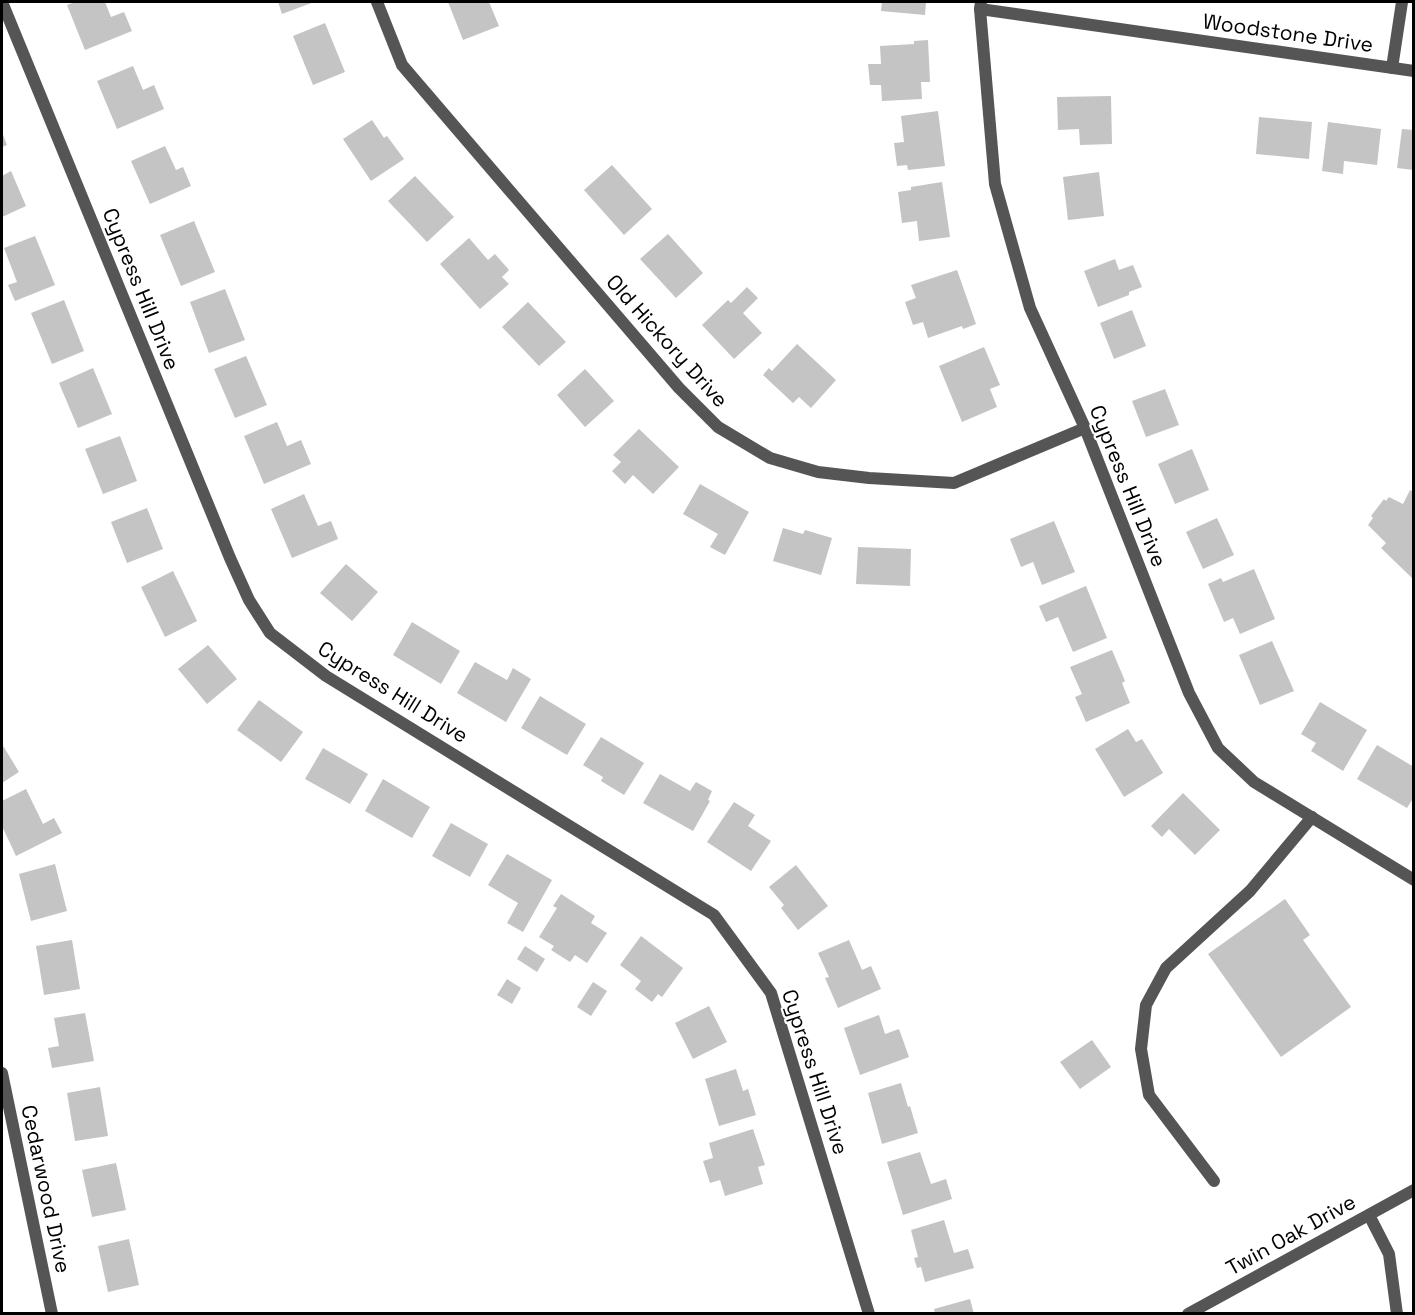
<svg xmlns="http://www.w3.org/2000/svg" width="1415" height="1315" font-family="'Space Grotesk',sans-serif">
<rect width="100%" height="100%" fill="#fff"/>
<!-- building -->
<g fill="#c4c4c4">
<path d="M75,2H105L111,17L124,12L132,31L85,50L67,5Z"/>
<path d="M278,2H314L282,14Z"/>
<path d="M448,2H489L499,26L463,40Z"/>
<path d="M882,2H926L925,15L881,11Z"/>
<path d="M325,23L345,72L313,85L293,36Z"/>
<path d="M928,40L930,82H921L922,99L882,101L881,85H870L868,64H881L880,46L914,44V41Z"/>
<path d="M133,66L143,90L154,85L164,109L117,129L97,81Z"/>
<path d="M1111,96L1112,144L1080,145L1079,129L1058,130L1057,97Z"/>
<path d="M938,111L945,166L908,170L907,165L897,166L894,143L904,142L901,116Z"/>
<path d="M1259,117L1312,122L1309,159L1256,154Z"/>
<path d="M372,120L384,138L387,136L404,159L371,181L343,139Z"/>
<path d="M1328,122L1381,129L1377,165L1344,161L1343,174L1322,171Z"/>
<path d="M1402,129L1414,130V170L1397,168Z"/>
<path d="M2,132L7,145L2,147Z"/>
<path d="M165,146L176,170L183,167L191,186L150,204L131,161Z"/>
<path d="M612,165L652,209L624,235L584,190Z"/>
<path d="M11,171L26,206L2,217V176Z"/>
<path d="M1099,172L1104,216L1068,220L1063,177Z"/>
<path d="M415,176L454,217L427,242L388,201Z"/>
<path d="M942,182L950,237L919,241L917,221L902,223L898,192L911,190V187Z"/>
<path d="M194,221L215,272L181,286L160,235Z"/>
<path d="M668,234L703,273L676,298L640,259Z"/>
<path d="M35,236L55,285L15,301L8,285L17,282L4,248Z"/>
<path d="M469,238L488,260L495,254L509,270L502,277L509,284L480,309L440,264Z"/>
<path d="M1115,259L1119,270L1133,265L1142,287L1129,292V295L1098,307L1084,271Z"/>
<path d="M957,270L976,324L963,329L962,326L928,338L923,322L913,325L905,302L916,298L911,285Z"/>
<path d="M747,287L758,298L743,313L762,333L734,359L702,325L728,300L731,303Z"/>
<path d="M225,289L245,340L209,353L190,302Z"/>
<path d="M64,300L84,351L52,364L31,313Z"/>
<path d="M528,302L566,342L539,366L502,327Z"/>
<path d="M1132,310L1146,346L1114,359L1100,323Z"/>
<path d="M797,344L836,380L811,408L799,397L793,403L763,375L769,368L772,371Z"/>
<path d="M984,347L1000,385L990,389L997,407L962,422L939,366Z"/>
<path d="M246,356L267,405L235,418L214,369Z"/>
<path d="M93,368L112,414L78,428L59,383Z"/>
<path d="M585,369L614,401L585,427L557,395Z"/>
<path d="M1165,389L1179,425L1146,437L1132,401Z"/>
<path d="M277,422L287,446L301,440L311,464L264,484L244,436Z"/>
<path d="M639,429L679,467L653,494L633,475L625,484L612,471L621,462L613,455Z"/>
<path d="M120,436L137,481L103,494L85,449Z"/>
<path d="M1192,449L1209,490L1175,504L1158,464Z"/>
<path d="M700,484L749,512L725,555L710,547L718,534L683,514Z"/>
<path d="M1410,490L1414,492V580L1381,548L1386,543L1368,525L1373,518L1371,516L1384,499L1386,501L1389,497L1403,504Z"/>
<path d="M304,494L318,526L331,521L338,539L292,558L271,509Z"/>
<path d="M147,508L163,549L127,563L111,522Z"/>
<path d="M1217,518L1234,555L1203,569L1186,532Z"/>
<path d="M1054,521L1075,572L1042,585L1033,562L1021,567L1010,539Z"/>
<path d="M783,528L803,534L805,530L832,538L821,575L773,561Z"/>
<path d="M858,547L911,549L910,586L856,584Z"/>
<path d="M346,564L378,592L352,621L320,593Z"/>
<path d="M1254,569L1275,619L1240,634L1233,618L1224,622L1208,584L1221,578L1223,582Z"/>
<path d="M173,571L197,621L165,637L141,587Z"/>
<path d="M1086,586L1107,638L1073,652L1058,617L1046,622L1039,606Z"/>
<path d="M412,622L460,651L441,684L393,655Z"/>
<path d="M1272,641L1294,691L1260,705L1239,655Z"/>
<path d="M208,645L237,679L207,704L178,669Z"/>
<path d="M1112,650L1125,681L1122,683L1130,703L1086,722L1075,697L1082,694L1070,667Z"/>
<path d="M475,662L507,680L513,668L531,679L506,722L457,693Z"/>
<path d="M540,696L586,724L567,755L521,728Z"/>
<path d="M259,700L303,732L281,762L237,730Z"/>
<path d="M1320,702L1367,730L1343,771L1311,751L1316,743L1301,734Z"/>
<path d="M1128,729L1136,742L1142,739L1163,773L1124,797L1095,749Z"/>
<path d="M601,737L644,763L624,795L601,781L603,777L583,765Z"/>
<path d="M2,744L19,772L2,783Z"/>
<path d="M1377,745L1414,767V797L1407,808L1357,779Z"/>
<path d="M323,748L368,774L350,804L305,779Z"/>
<path d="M660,774L690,791L696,782L712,791L708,800L710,801L693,831L643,803Z"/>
<path d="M383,779L430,807L412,838L365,811Z"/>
<path d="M26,789L43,824L54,818L62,833L16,856L2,826V801Z"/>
<path d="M1183,793L1220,830L1195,855L1169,829L1162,837L1151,826Z"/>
<path d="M734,802L755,815L748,826L771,841L751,871L707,842Z"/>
<path d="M451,823L488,844L470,877L432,856Z"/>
<path d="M507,854L552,880L523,932L507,923L518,903L488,885Z"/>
<path d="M55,864L67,911L31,921L19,874Z"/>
<path d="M796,865L828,906L798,930L781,908L784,905L769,887Z"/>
<path d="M561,894L595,916L591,923L607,933L587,963L575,955L570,962L551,950L554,946L539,937L557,908L553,906Z"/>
<path d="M1285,899L1310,935L1303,940L1351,1007L1281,1057L1208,954Z"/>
<path d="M641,936L683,968L662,997L658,994L652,1002L635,989L641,981L620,965Z"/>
<path d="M72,940L80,989L44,995L36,946Z"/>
<path d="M849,940L862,970L871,966L881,989L838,1008L825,978L829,977L818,953Z"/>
<path d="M525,946L545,959L537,972L517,959Z"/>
<path d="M507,979L521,988L512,1004L497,995Z"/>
<path d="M593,982L607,991L591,1016L577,1007Z"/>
<path d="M709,1006L727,1042L693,1059L675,1023Z"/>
<path d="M85,1013L94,1061L52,1068L48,1048L59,1046L54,1018Z"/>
<path d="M879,1015L885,1034L899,1029L909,1057L860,1075L844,1028Z"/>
<path d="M1092,1040L1111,1067L1080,1089L1060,1062Z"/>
<path d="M736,1069L743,1091L748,1089L756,1115L719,1126L705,1079Z"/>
<path d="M901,1083L908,1107L910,1106L918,1133L882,1144L868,1093Z"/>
<path d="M100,1087L108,1136L75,1141L67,1093Z"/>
<path d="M753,1129L765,1165L758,1167L763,1184L725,1196L720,1180L710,1183L703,1161L713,1158L709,1143Z"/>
<path d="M920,1152L931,1184L946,1179L952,1199L903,1215L887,1162Z"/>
<path d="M116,1163L126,1210L92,1217L82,1170Z"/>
<path d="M944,1220L954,1253L968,1249L974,1268L925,1282L921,1267L917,1268L914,1258L918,1257L911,1230Z"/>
<path d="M129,1239L139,1285L108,1292L98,1246Z"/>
<path d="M970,1299L974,1314H935L934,1309Z"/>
</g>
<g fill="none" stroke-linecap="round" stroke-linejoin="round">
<!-- lane -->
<g stroke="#555" stroke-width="12">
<path d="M1214,1181L1149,1095L1141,1049L1146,1005L1166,968L1250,891L1312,817"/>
<path d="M1369,1215L1389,1254L1397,1314"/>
</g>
<!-- street -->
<g stroke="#555" stroke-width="12">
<path d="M2,2L230,558L249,600L270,633L326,676L714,915L771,993L869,1314"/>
<path d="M377,2L402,65L679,388L718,427L770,458L818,472L869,478L954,483L1085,428"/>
<path d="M981,2L980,9L995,184L1030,308L1085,428L1189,693L1218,748L1254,782L1414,880"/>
<path d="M980,9L1414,71"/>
<path d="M1392,68L1402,2"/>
<path d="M2,1073L52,1314"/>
<path d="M1188,1314L1414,1190"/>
</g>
</g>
<g text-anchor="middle" stroke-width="4.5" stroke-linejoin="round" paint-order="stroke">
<!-- street labels -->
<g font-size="21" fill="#000" stroke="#fff">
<text transform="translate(1288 33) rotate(8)" y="7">Woodstone Drive</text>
<text transform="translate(141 289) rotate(68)" y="7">Cypress Hill Drive</text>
<text transform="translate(667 341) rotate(48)" y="7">Old Hickory Drive</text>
<text transform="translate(1128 486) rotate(68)" y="7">Cypress Hill Drive</text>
<text transform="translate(393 692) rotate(32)" y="7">Cypress Hill Drive</text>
<text transform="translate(815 1072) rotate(72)" y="7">Cypress Hill Drive</text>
<text transform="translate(46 1189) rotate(78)" y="7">Cedarwood Drive</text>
<text transform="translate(1291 1235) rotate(-29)" y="7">Twin Oak Drive</text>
</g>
</g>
<!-- border -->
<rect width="1415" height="1315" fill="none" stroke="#000000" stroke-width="6"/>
</svg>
